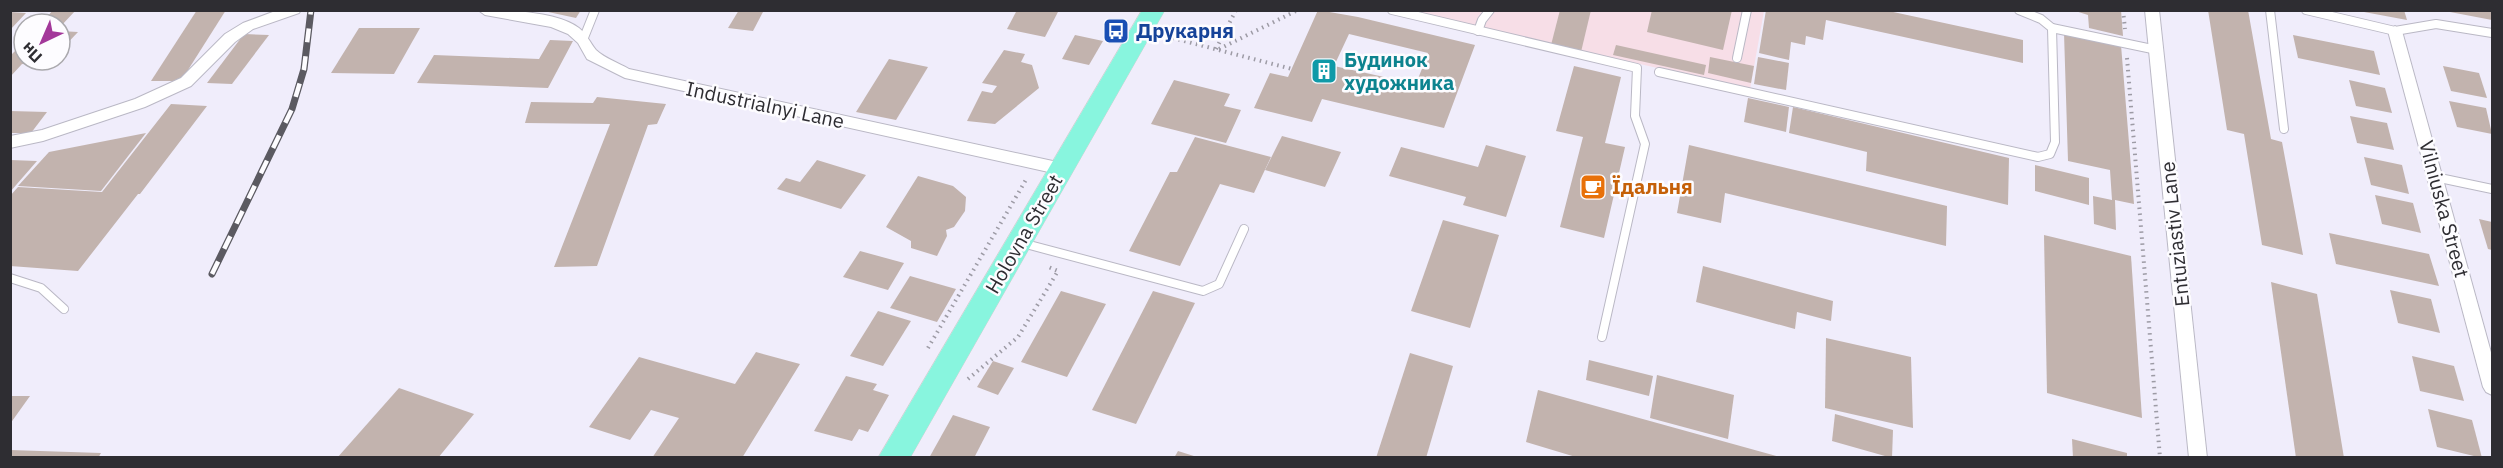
<svg xmlns="http://www.w3.org/2000/svg" width="2503" height="468" font-family="'IBM Plex Sans',sans-serif">
<rect width="100%" height="100%" fill="#f0edfb"/>
<!-- commercial -->
<path fill="#f7dee7" d="M1406,11H1764L1750,89Z"/>
<!-- building -->
<g fill="#c2b3ae" fill-rule="evenodd">
<path d="M53,10H76L60,27V24H41Z"/>
<path d="M197,10H226L181,81H151Z"/>
<path d="M539,10H581L576,18Z"/>
<path d="M739,10H764L753,31L728,28Z"/>
<path d="M1017,10H1059L1045,37L1007,29Z"/>
<path d="M1318,10L1358,17L1475,45L1444,128L1322,99L1312,122L1254,108L1270,73L1288,77ZM1349,34L1428,53L1416,84L1334,66Z"/>
<path d="M1560,10H1591L1581,52L1551,45Z"/>
<path d="M1652,10H1732L1723,50L1647,32Z"/>
<path d="M1766,10H1884L2023,40V63L1826,20L1823,40L1806,36L1805,45L1791,42L1789,60L1759,53Z"/>
<path d="M2072,10H2121L2123,36L2089,28L2088,15Z"/>
<path d="M2208,10H2248L2271,139L2282,142L2303,255L2262,245L2244,134L2227,130Z"/>
<path d="M2364,10H2404L2407,20L2364,12Z"/>
<path d="M2450,10H2492V20L2450,12Z"/>
<path d="M10,12L26,13L10,30Z"/>
<path d="M359,28H420L394,74L331,73Z"/>
<path d="M60,31L78,32L60,51Z"/>
<path d="M2064,33L2121,45L2134,204L2115,200L2116,230L2094,224L2093,196L2112,200L2110,170L2068,161Z"/>
<path d="M244,34L269,35L232,84L207,83Z"/>
<path d="M1075,35L1103,41L1089,65L1062,59Z"/>
<path d="M2293,35L2374,51L2380,75L2298,58Z"/>
<path d="M550,40L573,41L548,88L417,83L434,55L539,59Z"/>
<path d="M24,42V60H52L46,66L22,64L10,77V56Z"/>
<path d="M1616,45L1706,65L1704,75L1613,55Z"/>
<path d="M1004,50L1025,54L1021,62L1032,65L1039,88L995,124L967,121L982,91L992,93L997,86L982,83Z"/>
<path d="M1710,57L1754,66L1751,83L1708,73Z"/>
<path d="M1758,57L1789,63L1786,90L1754,84Z"/>
<path d="M889,59L928,67L896,120L856,112Z"/>
<path d="M1574,66L1621,77L1605,143L1625,147L1604,238L1560,227L1583,137L1556,131Z"/>
<path d="M2443,66L2479,73L2487,98L2451,91Z"/>
<path d="M1174,80L1230,94L1224,106L1241,110L1226,143L1151,124Z"/>
<path d="M2349,80L2385,88L2392,113L2356,106Z"/>
<path d="M597,97L666,104L657,124L648,125L597,266L554,267L610,124L525,123L531,102L593,103Z"/>
<path d="M1748,98L1789,107L1786,132L1744,122Z"/>
<path d="M2449,101L2486,108L2492,134L2457,127Z"/>
<path d="M171,104L207,106L140,194H138L78,271L10,266V196L18,187L102,192Z"/>
<path d="M1793,107L2009,158L2008,205L1866,171L1867,152L1789,133Z"/>
<path d="M10,111L47,112L31,133H10Z"/>
<path d="M2350,116L2387,123L2394,150L2357,143Z"/>
<path d="M146,133L101,191L18,186L49,152Z"/>
<path d="M1282,136L1341,152L1325,187L1265,170Z"/>
<path d="M1195,137L1271,157L1254,193L1220,184L1180,266L1129,251L1170,172H1177Z"/>
<path d="M1486,145L1526,156L1506,217L1463,205L1466,197L1389,176L1401,147L1478,167Z"/>
<path d="M1689,145L1947,206L1946,246L1725,193L1721,223L1677,213Z"/>
<path d="M2364,157L2402,165L2409,194L2371,185Z"/>
<path d="M10,160L37,161L10,192Z"/>
<path d="M817,160L866,175L841,209L777,189L786,178L800,182Z"/>
<path d="M2035,165L2089,178V205L2035,191Z"/>
<path d="M918,176L953,186L966,197L965,211L954,227L946,230L947,236L937,256L911,248V241L886,227Z"/>
<path d="M2375,195L2413,203L2421,233L2382,224Z"/>
<path d="M2479,219L2492,222V250L2488,249Z"/>
<path d="M1443,220L1499,235L1470,328L1411,311Z"/>
<path d="M2329,233L2429,254L2439,286L2336,264Z"/>
<path d="M2044,235L2131,256L2142,418L2047,393Z"/>
<path d="M860,251L904,263L888,290L843,277Z"/>
<path d="M1703,266L1833,301L1831,321L1797,312L1795,329L1696,302Z"/>
<path d="M910,276L956,289L937,322L890,308Z"/>
<path d="M2271,282L2317,294L2344,458H2296Z"/>
<path d="M2390,290L2431,299L2440,333L2398,323Z"/>
<path d="M1061,291L1106,304L1067,377L1021,362Z"/>
<path d="M1153,291L1195,303L1136,424L1092,410Z"/>
<path d="M878,311L911,321L883,366L850,356Z"/>
<path d="M1826,338L1911,357L1913,428L1825,408Z"/>
<path d="M756,352L800,364L742,458H652L679,418L651,410L630,440L589,427L639,357L735,384Z"/>
<path d="M1410,353L1453,366L1426,458H1376Z"/>
<path d="M2412,356L2454,366L2464,401L2420,391Z"/>
<path d="M1589,360L1653,376L1649,396L1586,380Z"/>
<path d="M993,361L1014,368L998,395L977,387Z"/>
<path d="M1657,375L1734,395L1728,439L1650,418Z"/>
<path d="M846,376L877,384L873,390L889,395L868,432L859,429L852,441L814,431Z"/>
<path d="M399,388L474,414L438,458H337Z"/>
<path d="M1538,390L1780,457V458H1579L1526,442Z"/>
<path d="M10,396H30L10,424Z"/>
<path d="M2428,409L2472,420L2482,458L2437,447Z"/>
<path d="M1835,414L1893,430L1892,458L1832,441Z"/>
<path d="M953,415L990,427L974,458H929Z"/>
<path d="M2072,439L2127,453V458H2073Z"/>
<path d="M10,450L101,453L98,458H10Z"/>
<path d="M1178,451L1197,457V458H1174Z"/>
</g>
<g fill="none" stroke-linecap="round" stroke-linejoin="round">
<!-- service casing -->
<g stroke="#bab8c5" stroke-width="10">
<g id="service">
<path d="M1392,10L1637,68L1635,116L1645,144L1602,337"/>
<path d="M2270,10L2284,129"/>
<path d="M2306,10L2395,31L2436,24L2492,33"/>
<path d="M2052,28L2157,50"/>
<path d="M1478,31L1482,20L1490,10"/>
<path d="M583,40L595,10"/>
<path d="M1737,58L1747,10"/>
<path d="M1659,72L2038,157L2050,154L2055,142L2052,28L2041,19L2019,10"/>
<path d="M2435,177L2492,189"/>
<path d="M1022,243L1203,291L1219,284L1244,229"/>
<path d="M10,278L41,288L64,309"/>
</g>
</g>
<!-- minor casing -->
<g stroke="#bab8c5" stroke-width="2">
<g id="minor">
<path d="M278,10H301L299,13L253,29L235,42L191,86L145,107L43,141L10,148V136L42,130L135,99L181,78L225,34L243,23Z"/>
<path d="M478,10C506,10 557,11 579,28C587,34 590,43 596,50C604,58 619,63 629,69L1062,163L1068,165L1070,169L1068,173L1062,175L625,78L587,59L578,43L568,34L551,27L485,15Z"/>
<path d="M2145,10H2159L2207,458H2189Z"/>
<path d="M2395,26L2402,31L2492,356V395L2486,392L2483,387L2388,31Z"/>
</g>
</g>
<!-- primary casing -->
<g stroke="#d1d1d2" stroke-width="1">
<path id="primary" d="M1142,10H1165L910,458H878Z"/>
</g>
<!-- path -->
<g stroke="#9d9ba5" stroke-width="4" stroke-dasharray="1.5 4.5" stroke-linecap="butt">
<path d="M2123,10L2125,29"/>
<path d="M1161,35L1292,69"/>
<path d="M1216,49L1236,10"/>
<path d="M1219,49L1298,10"/>
<path d="M2127,58L2160,458"/>
<path d="M928,348L1027,178"/>
<path d="M968,379L1018,337L1058,271L1046,266"/>
</g>
<!-- service -->
<use href="#service" stroke="#fff" stroke-width="8"/>
<!-- minor -->
<use href="#minor" fill="#fff" fill-rule="evenodd"/>
<!-- primary -->
<use href="#primary" fill="#88f5de" fill-rule="evenodd"/>
<!-- rail casing -->
<g stroke="#5b5a61" stroke-width="7">
<path id="rail" d="M212,274L292,109L304,69L311,10"/>
</g>
<!-- rail -->
<use href="#rail" stroke="#fdfcff" stroke-width="4.5" stroke-dasharray="14" stroke-linecap="butt"/>
</g>
<!-- icons -->
<defs>
<g id="bus-square" transform="scale(1.35)"><rect x="-9" y="-9" width="18" height="18" rx="4" fill="#1a4fb4" stroke="#fdfcff"/><path d="M-5-6H5V4H4V6H2V4H-2V6H-4V4H-5ZM-3.5-4V0h7V-4ZM-3.5 1.2v1.5H-2V1.2ZM2 1.2v1.5H3.5V1.2Z" fill="#fff"/></g>
<g id="building-square" transform="scale(1.35)"><rect x="-9" y="-9" width="18" height="18" rx="4" fill="#0f9aa8" stroke="#fdfcff"/><path d="M-4-6H4V6H1V3H-1V6H-4ZM-2.5-4.3h1.7v1.8h-1.7ZM.8-4.3h1.7v1.8H.8ZM-2.5-1h1.7V.8h-1.7ZM.8-1h1.7V.8H.8Z" fill="#fff"/></g>
<g id="cafe-square" transform="scale(1.35)"><rect x="-9" y="-9" width="18" height="18" rx="4" fill="#e8710a" stroke="#fdfcff"/><path d="M-5.5-4.5H6V0H3Q3 3.5 0 3.5H-2.5Q-5.5 3.5-5.5 0ZM3-3.2v2h1.7v-2ZM-6 4.5H4V6H-6Z" fill="#fff"/></g>
</defs>
<g fill-rule="evenodd">
<use href="#bus-square" x="1116" y="31"/>
<use href="#building-square" x="1324" y="71"/>
<use href="#cafe-square" x="1593" y="187"/>
</g>
<g text-anchor="middle" stroke-width="5" stroke-linejoin="round" paint-order="stroke">
<!-- transit labels -->
<g font-size="20" font-weight="bold" fill="#164399" stroke="#fdfcff" text-anchor="start">
<text x="1136" y="38">Друкарня</text>
</g>
<!-- culture labels -->
<g font-size="20" font-weight="bold" fill="#0d838f" stroke="#fdfcff" text-anchor="start">
<text x="1344" y="67">Будинок<tspan x="1344" dy="23">художника</tspan></text>
</g>
<!-- street labels -->
<g font-size="20" fill="#2e2d32" stroke="#fdfcff">
<text transform="translate(765 105) rotate(12)" y="7">Industrialnyi Lane</text>
<text transform="translate(2444 209) rotate(75)" y="7">Vilniuska Street</text>
<text transform="translate(1024 234) rotate(-60)" y="7">Holovna Street</text>
<text transform="translate(2175 234) rotate(-96)" y="7">Entuziastiv Lane</text>
</g>
<!-- food labels -->
<g font-size="20" font-weight="bold" fill="#c56008" stroke="#fdfcff" text-anchor="start">
<text x="1612" y="194">Їдальня</text>
</g>
</g>
<!-- border -->
<rect width="2503" height="468" fill="none" stroke="#2e2d32" stroke-width="24"/>
<!-- north arrow -->
<g transform="translate(42 42) rotate(224)"><circle r="28" fill="#fdfcff" stroke="#aaa9ad" stroke-width="1.5"/>
<path d="M0-4.5L10 22L0 15L-10 22Z" fill="#a3389a"/>
<text y="-9" font-size="16" font-weight="bold" text-anchor="middle" fill="#2e2d32">Пн</text>
</g>
</svg>
